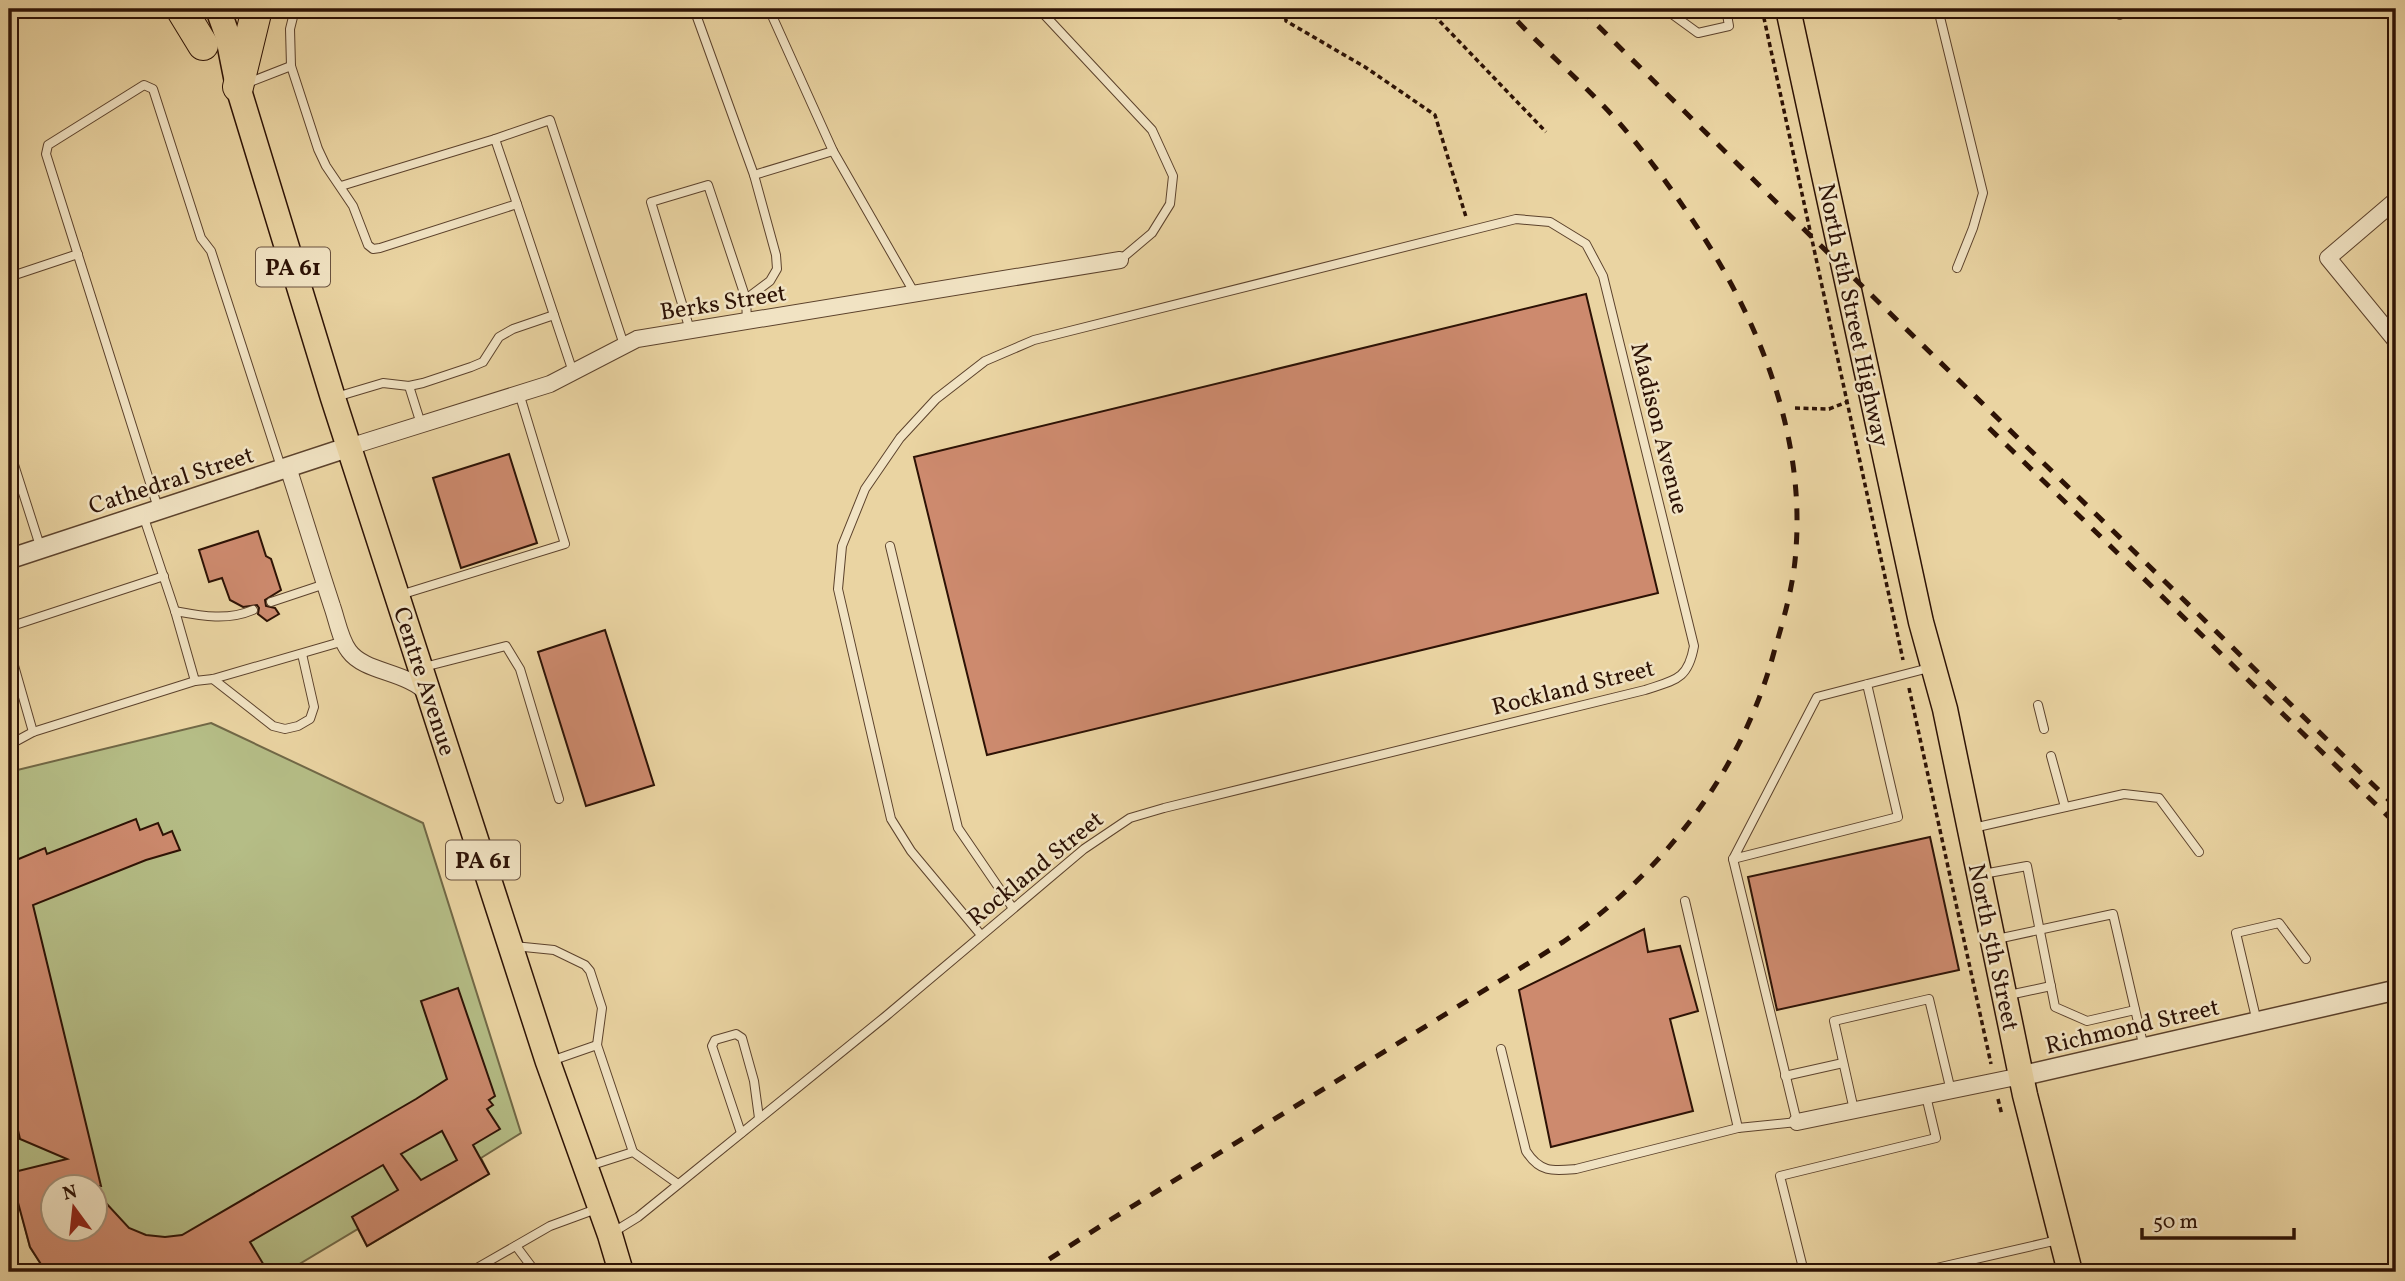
<svg xmlns="http://www.w3.org/2000/svg" width="2405" height="1281" font-family="Vollkorn,serif">
<rect width="100%" height="100%" fill="#ead4a2"/>
<filter id="stains"><feTurbulence type="fractalNoise" baseFrequency=".00286" numOctaves="4"/><feColorMatrix values="0 0 0 0 .2 0 0 0 0 .09 0 0 0 0 .02 0 0 0 .5 -.17"/></filter>
<radialGradient id="worn" r=".72"><stop offset=".6" stop-color="#630" stop-opacity="0"/><stop offset="1" stop-color="#630" stop-opacity=".3"/></radialGradient>
<!-- green -->
<path fill="#b5bd86" stroke="#716846" stroke-width="2" fill-rule="evenodd" d="M211,723L423,823L521,1133L481,1158L489,1174L367,1246L358,1229L286,1272H46L30,1247L9,1166V772ZM52,1186H94V1228H52Z"/>
<!-- building -->
<g fill="#cd8a6e" stroke="#2d1205" stroke-width="2" fill-rule="evenodd">
<path d="M1586,294L1658,593L987,755L914,457Z"/>
<path d="M509,454L537,543L461,568L433,478Z"/>
<path d="M258,531L266,556L271,559L281,590L265,600L266,606L275,608L279,614L267,621L258,614L259,608L257,605L243,607L230,600L222,578L209,582L199,550Z"/>
<path d="M605,630L654,785L586,806L538,652Z"/>
<path d="M136,819L140,830L158,823L163,835L172,831L180,850L146,860L33,905L101,1186H52V1228H94V1190L129,1228L146,1235L165,1237L182,1235L416,1099L447,1079L421,1001L458,988L495,1096L489,1100L493,1105L487,1109L500,1129L473,1145L489,1174L367,1246L352,1217L398,1190L383,1165L250,1242L268,1272H46L30,1247L10,1173L67,1159L20,1139L9,1091V1080L12,1074L9,1050V863L45,848L47,854ZM442,1131L457,1160L421,1180L401,1154Z"/>
<path d="M1930,837L1959,970L1777,1010L1748,877Z"/>
<path d="M1644,929L1648,952L1680,946L1698,1011L1670,1019L1693,1111L1551,1147L1519,990Z"/>
</g>
<g fill="none" stroke-linecap="round" stroke-linejoin="round">
<!-- service casing -->
<g stroke="#5c422c" stroke-width="10">
<g id="service">
<path d="M295,9L290,29L291,66L318,149L326,166L353,206L368,245L373,249L380,248L517,204L495,139L341,186"/>
<path d="M694,9L754,175L776,255L777,269L770,281L746,299L747,321"/>
<path d="M769,9L833,151L915,294"/>
<path d="M1039,9L1152,130L1173,176L1170,204L1152,233L1120,260"/>
<path d="M1665,9L1698,33L1729,26L1726,9"/>
<path d="M1938,9L1983,193L1973,228L1957,268"/>
<path d="M2115,9L2120,15"/>
<path d="M245,84L291,66"/>
<path d="M495,139L550,120L624,345"/>
<path d="M754,175L833,151"/>
<path d="M517,204L573,372"/>
<path d="M9,277L78,254"/>
<path d="M690,330L651,202L708,185L746,299"/>
<path d="M409,386L421,424"/>
<path d="M336,397L383,383L409,386L423,383L471,367L483,362L499,337L513,329L554,315"/>
<path d="M9,449L41,549"/>
<path d="M158,508L46,154L48,145L144,85L153,89L201,238L211,251L282,470"/>
<path d="M143,515L175,611L195,681L213,679L344,641"/>
<path d="M890,546L958,828L1012,907"/>
<path d="M400,595L565,544L519,393"/>
<path d="M271,602L325,584"/>
<path d="M175,611C202,616 227,621 253,610"/>
<path d="M9,627L164,576"/>
<path d="M9,648L33,732"/>
<path d="M424,667L506,646L520,669L559,799"/>
<path d="M213,679L273,726L285,729L298,726L310,719L314,707L302,654"/>
<path d="M1867,684L1898,817L1733,859L1817,697L1929,668"/>
<path d="M2038,705L2044,729"/>
<path d="M9,745L33,732L195,681"/>
<path d="M2051,756L2065,807"/>
<path d="M1973,828L2124,794L2159,798L2199,852"/>
<path d="M1983,874L2027,866L2055,1007L2087,1021L2135,1010"/>
<path d="M1685,901L1738,1128"/>
<path d="M1997,939L2113,914L2144,1048"/>
<path d="M514,946L554,950L585,965L590,971L602,1008L597,1045"/>
<path d="M2009,995L2051,986"/>
<path d="M2257,1022L2236,933L2279,923L2306,959"/>
<path d="M1501,1049L1526,1151C1540,1173 1553,1171 1576,1169L1738,1128L1797,1122L1733,859"/>
<path d="M551,1061L597,1045L633,1152"/>
<path d="M1785,1076L1843,1063"/>
<path d="M1854,1110L1834,1021L1929,999L1951,1091"/>
<path d="M741,1133L712,1046L715,1040L736,1034L742,1038L754,1081L759,1118"/>
<path d="M589,1166L633,1152L678,1184"/>
<path d="M612,1233L638,1217L886,1016L1084,849L1130,818L1164,808L1645,690C1675,680 1688,680 1694,646L1603,276L1586,244L1550,222L1516,219L1034,340L985,361L936,399L900,438L865,489L842,546L838,589L891,819L911,851L981,935"/>
<path d="M516,1246L531,1266L528,1272"/>
<path d="M470,1272L550,1226L599,1208"/>
<path d="M1804,1272L1780,1176L1936,1138L1926,1096"/>
<path d="M1919,1272L2058,1240"/>
</g>
</g>
<!-- minor casing -->
<g stroke="#5c422c" stroke-width="18">
<g id="minor">
<path d="M2396,200L2328,258L2396,341"/>
<path d="M349,447L550,384L637,339L1120,260"/>
<path d="M288,467C303,514 317,560 332,606C337,620 340,639 349,651C365,673 407,671 428,694"/>
<path d="M1797,1122L2021,1076"/>
</g>
</g>
<!-- tertiary casing -->
<g stroke="#5c422c" stroke-width="22">
<g id="tertiary">
<path d="M9,559L349,447"/>
<path d="M2021,1076L2396,990"/>
</g>
</g>
<!-- primary casing -->
<g stroke="#2d1205" stroke-width="27">
<g id="primary">
<path d="M218,9L228,37L238,87L333,398L548,1062L610,1235L621,1272"/>
<path d="M1788,9L1921,622L1945,709L2025,1095L2070,1272"/>
</g>
</g>
<!-- motorway casing -->
<g stroke="#2d1205" stroke-width="32">
<g id="motorway">
<path d="M181,9L203,45"/>
<path d="M238,87L257,9"/>
</g>
</g>
<!-- path -->
<g stroke="#2d1205" stroke-width="3.5" stroke-dasharray="5 3.5" stroke-linecap="butt">
<path d="M1285,9L1286,21L1365,67L1435,115L1466,217"/>
<path d="M1428,9L1546,132"/>
<path d="M1762,9L1903,660"/>
<path d="M1795,408L1829,409L1847,402"/>
<path d="M1909,688L1991,1064"/>
<path d="M1998,1099L2002,1115"/>
</g>
<!-- service -->
<use href="#service" stroke="#f1e3c3" stroke-width="8"/>
<!-- minor -->
<use href="#minor" stroke="#f1e3c3" stroke-width="16"/>
<!-- tertiary -->
<use href="#tertiary" stroke="#f1e3c3" stroke-width="19"/>
<!-- primary -->
<use href="#primary" stroke="#ead4a2" stroke-width="24"/>
<!-- motorway -->
<use href="#motorway" stroke="#ead4a2" stroke-width="30"/>
<!-- rail -->
<g stroke="#2d1205" stroke-width="5" stroke-dasharray="12 12" stroke-linecap="butt">
<path d="M1581,9L1774,200L2396,807"/>
<path d="M1989,428L2396,824"/>
<path d="M1029,1272L1110,1220L1563,942C1664,871 1742,772 1774,652C1784,618 1794,584 1796,549C1805,428 1754,309 1687,212C1668,184 1648,157 1627,132C1590,88 1544,51 1506,9"/>
</g>
</g>
<g text-anchor="middle" stroke-width="5" stroke-linejoin="round" paint-order="stroke">
<!-- shield labels -->
<g fill="#f1e3c3" stroke="#68513e" stroke-width="2">
<rect x="256" y="247.5" width="74" height="39" rx="5"/>
<rect x="446" y="840.5" width="74" height="39" rx="5"/>
</g>
<g font-size="23" font-weight="bold" fill="#2d1205">
<text x="293" y="275">PA 61</text>
<text x="483" y="868">PA 61</text>
</g>
<!-- street labels -->
<g font-size="24" fill="#2d1205" stroke="#f1e3c3">
<text transform="translate(723 302) rotate(-9)" y="8">Berks Street</text>
<text transform="translate(1854 315) rotate(78)" y="8">North 5th Street Highway</text>
<text transform="translate(1660 428) rotate(76)" y="8">Madison Avenue</text>
<text transform="translate(171 480) rotate(-18)" y="8">Cathedral Street</text>
<text transform="translate(425 681) rotate(72)" y="8">Centre Avenue</text>
<text transform="translate(1573 687) rotate(-14)" y="8">Rockland Street</text>
<text transform="translate(1035 868) rotate(-39)" y="8">Rockland Street</text>
<text transform="translate(1994 947) rotate(78)" y="8">North 5th Street</text>
<text transform="translate(2132 1026) rotate(-13)" y="8">Richmond Street</text>
</g>
</g>
<!-- margin -->
<rect width="2405" height="1281" fill="none" stroke="#ead4a2" stroke-width="35"/>
<rect x="10" y="10" width="2384" height="1260" fill="none" stroke="#2d1205" stroke-width="3.5"/>
<rect x="18" y="18" width="2370" height="1246" fill="none" stroke="#2d1205" stroke-width="2"/>
<!-- north arrow -->
<g transform="translate(74 1208) rotate(345)"><circle r="33" fill="#f1e3c3" stroke="#a38f77" stroke-width="2"/>
<path d="M0-5L12 26L0 18L-12 26Z" fill="#8f2418"/>
<text y="-10" font-size="19" font-weight="bold" text-anchor="middle" fill="#2d1205">N</text>
</g>
<!-- scale -->
<path d="M2142 1228v10h152v-10" fill="none" stroke="#2d1205" stroke-width="3.5"/>
<text x="2153" y="1228" font-size="21" fill="#2d1205" stroke="#f1e3c3" stroke-width="5" paint-order="stroke">50 m</text>
<rect width="100%" height="100%" filter="url(#stains)"/>
<rect width="100%" height="100%" fill="url(#worn)"/>
</svg>
